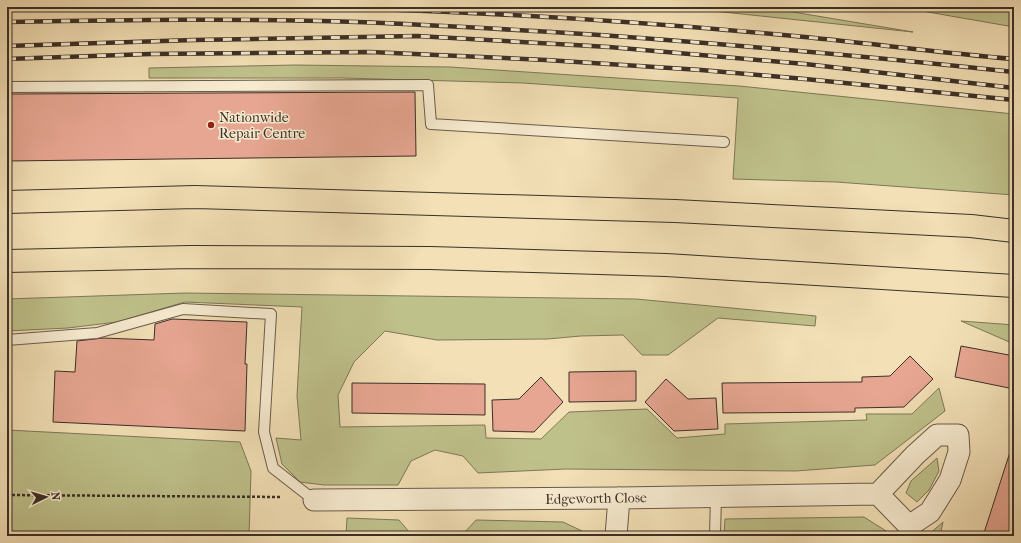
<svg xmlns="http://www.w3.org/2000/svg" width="1021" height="543" font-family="'IM FELL French Canon',serif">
<rect width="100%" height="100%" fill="#f3e0b6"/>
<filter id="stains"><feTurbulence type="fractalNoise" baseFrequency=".005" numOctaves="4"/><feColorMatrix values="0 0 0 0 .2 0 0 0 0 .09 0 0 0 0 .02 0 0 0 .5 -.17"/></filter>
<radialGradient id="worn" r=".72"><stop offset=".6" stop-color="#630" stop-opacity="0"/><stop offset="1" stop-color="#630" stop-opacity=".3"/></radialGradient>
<!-- green -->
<g fill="#bfc18b" stroke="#7e7859">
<path d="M668,7H763L913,32L694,9Z"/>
<path d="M899,7H1014V27Z"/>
<path d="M295,65L450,67L739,86L1014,114V195L836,182L733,179L738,98L523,83L342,78H149V68Z"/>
<path d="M185,293L636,299L816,316L815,326L718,318L668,355H642L623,335L581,336L547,339L437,340L385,331L354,362L338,395L340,427L485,425L486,438L541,439L569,412L647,409L677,438L725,434V424L867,420L866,414H912L939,388L945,411L875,465L796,471L566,469L478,473L463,456L435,450L411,461L398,485H324L300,482L282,464L276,438L301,440L297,396L302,307L185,302L117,322L68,328L7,331V299Z"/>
<path d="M961,321L1014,325V344Z"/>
<path d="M7,430L240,442L251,471L249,536H7Z"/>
<path d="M937,458L939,471L929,490L917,502L906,493L911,481Z"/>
<path d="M864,517L894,536H724L725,519Z"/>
<path d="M347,518L399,520L410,533L417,536H346Z"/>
<path d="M476,520L563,522L582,531L586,536H457L465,532Z"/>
<path d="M943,522L940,536H927Z"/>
</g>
<!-- building -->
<g fill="#e7a692" stroke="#3c2f27">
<path d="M415,92L416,156L7,161V94Z"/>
<path d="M172,319L247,322L245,364H247L245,431L53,422L55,371L75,372L77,341L103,338L154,340L155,324Z"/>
<path d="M961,346L1014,356V389L955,377Z"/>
<path d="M910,356L933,379L904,407L855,408V412L723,413L722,383L862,382V377L890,376Z"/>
<path d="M636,371V401L569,402V372Z"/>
<path d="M541,377L563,402L534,432L493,431L492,400L519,399Z"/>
<path d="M666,379L688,399L716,398L718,429L674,431L645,402Z"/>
<path d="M352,383L485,384V415L352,413Z"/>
<path d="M1010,452L1014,453V536H983Z"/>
</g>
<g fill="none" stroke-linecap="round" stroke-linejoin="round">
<!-- lane casing -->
<g stroke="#6a5b4b" stroke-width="12">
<g id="lane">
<path d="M7,87L428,85L431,124L724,142"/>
<path d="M7,340L97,333L183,309L271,314L264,432L273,468L314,500"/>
<path d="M715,536L716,496"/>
</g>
</g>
<!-- street casing -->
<g stroke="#6a5b4b" stroke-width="23">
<g id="street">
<path d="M314,500L619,498L878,494L909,526L930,512L950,480L959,452L958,435H937L915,455L878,494"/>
<path d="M616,536L619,498"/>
</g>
</g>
<!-- highway casing -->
<g stroke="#3c2f27" stroke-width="24">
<g id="highway">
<path d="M7,202L195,197L675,211L971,226L1014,231"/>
<path d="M7,261L191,257L430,258L666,265L1014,286"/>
</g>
</g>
<!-- path -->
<path stroke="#3c2f27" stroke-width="2.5" stroke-dasharray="3 2" stroke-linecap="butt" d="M7,495L280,497"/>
<!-- lane -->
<use href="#lane" stroke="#f7ebd0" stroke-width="10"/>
<!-- street -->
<use href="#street" stroke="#f7ebd0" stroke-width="21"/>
<!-- highway -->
<use href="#highway" stroke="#f3e0b6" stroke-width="22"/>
<!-- rail casing -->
<g stroke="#3c2f27" stroke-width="4.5">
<g id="rail">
<path d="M270,7C448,9 627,20 805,37C875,44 944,53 1014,59"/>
<path d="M7,10L104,7"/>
<path d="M7,22C124,20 240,18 357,22C438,25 519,30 600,35C738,45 876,57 1014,72"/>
<path d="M7,46L194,40L417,36L609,47L805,64L1014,88"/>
<path d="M7,59L150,54L370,52L546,60L701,70L805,79L1014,100"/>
</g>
</g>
<!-- rail -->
<use href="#rail" stroke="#f7ebd0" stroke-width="3" stroke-dasharray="9" stroke-linecap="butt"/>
</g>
<!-- markers -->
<circle fill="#8f2418" stroke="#f7ebd0" stroke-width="1.5" cx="211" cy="125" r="4"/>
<g text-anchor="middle" stroke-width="3" stroke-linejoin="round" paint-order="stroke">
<!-- poi labels -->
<g font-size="14" fill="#3c2f27" stroke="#f7ebd0" text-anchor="start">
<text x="219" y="122">Nationwide<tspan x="219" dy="16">Repair Centre</tspan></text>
</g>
<!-- street labels -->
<g font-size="14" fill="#3c2f27" stroke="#f7ebd0">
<text transform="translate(596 498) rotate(-1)" y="5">Edgeworth Close</text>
</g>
</g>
<!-- margin -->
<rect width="1021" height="543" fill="none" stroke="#f3e0b6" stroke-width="24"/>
<rect x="8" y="8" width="1005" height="527" fill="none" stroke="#3c2f27" stroke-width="2"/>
<rect x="12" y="12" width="997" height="519" fill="none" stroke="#3c2f27"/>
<!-- north arrow -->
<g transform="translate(46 497) rotate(85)" stroke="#f7ebd0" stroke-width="3" paint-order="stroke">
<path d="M0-3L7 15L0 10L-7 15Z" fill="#3c2f27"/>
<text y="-6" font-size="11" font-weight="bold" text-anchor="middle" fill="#3c2f27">N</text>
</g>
<rect width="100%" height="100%" filter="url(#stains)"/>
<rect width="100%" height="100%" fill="url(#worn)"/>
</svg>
